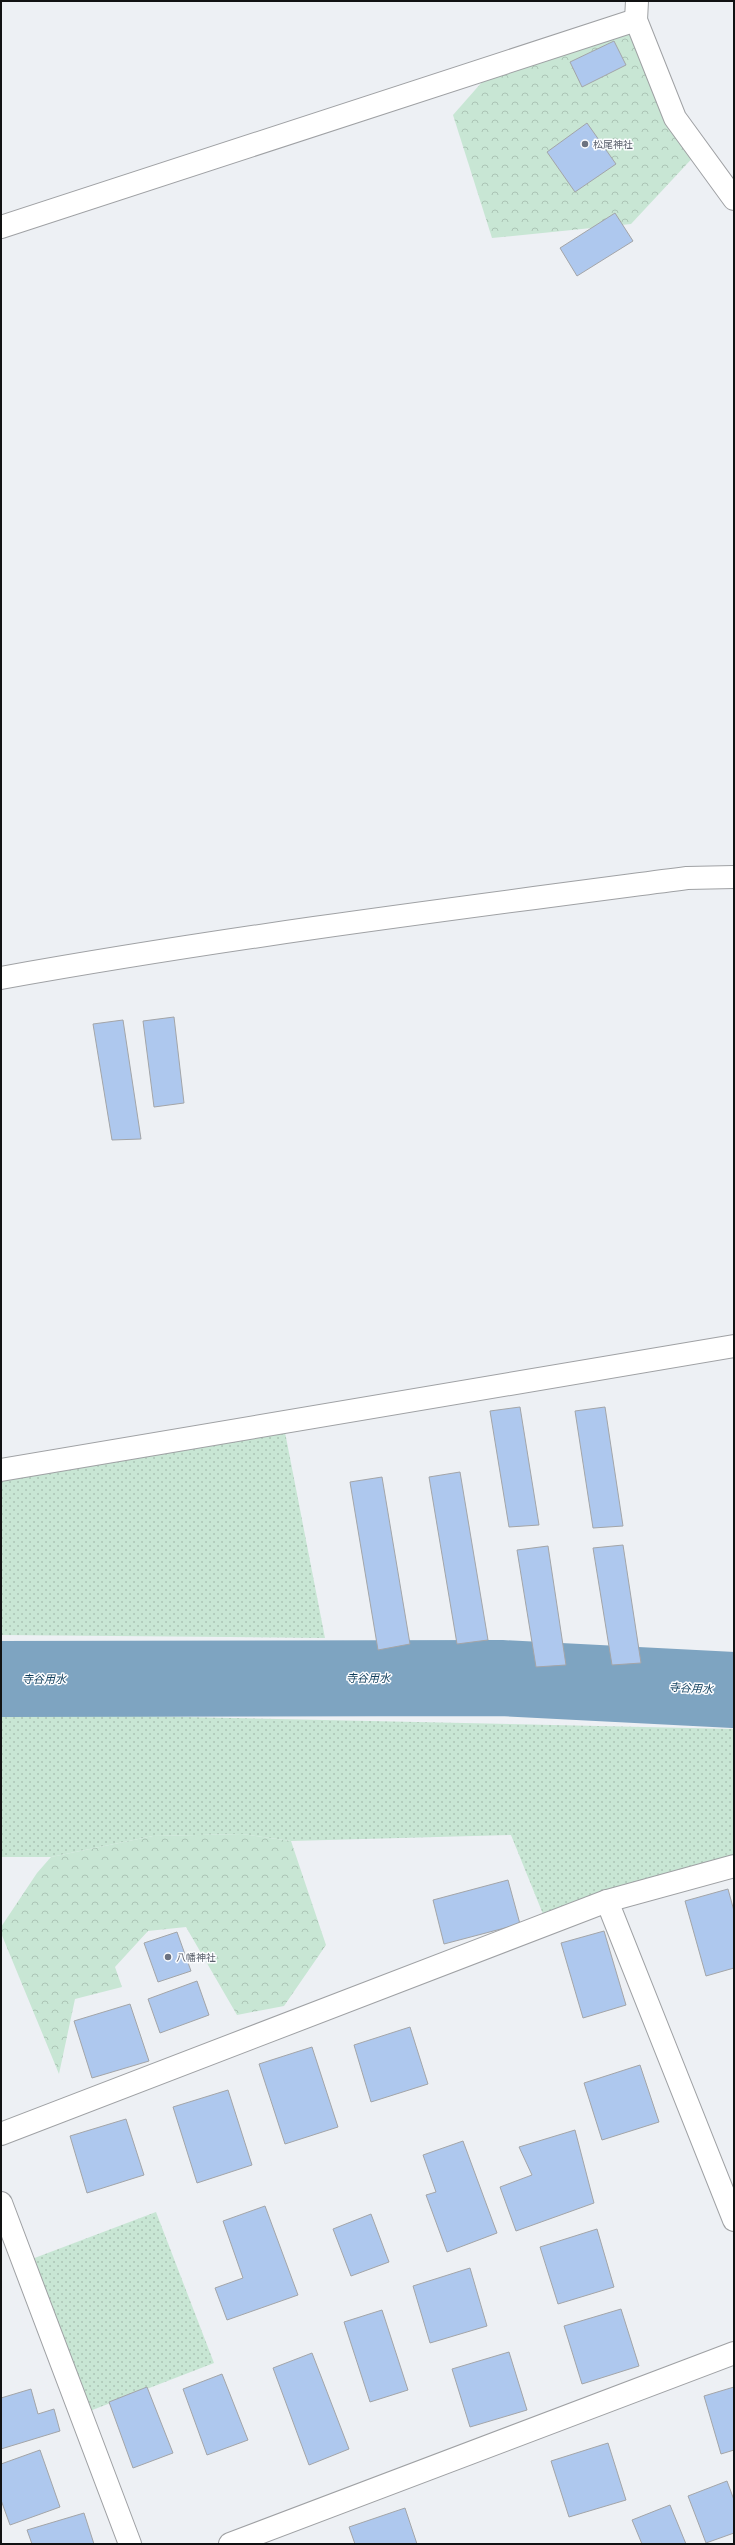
<svg xmlns="http://www.w3.org/2000/svg" width="735" height="2545" font-family="Overpass,'Noto Sans JP',sans-serif">
<defs>
<pattern id="grass-dots" width="8" height="8" patternUnits="userSpaceOnUse"><rect width="8" height="8" fill="#c8e6d4"/><path d="M2 2h.1M6 6h.1" fill="none" stroke="#abc4b5" stroke-width="1.8" stroke-linecap="round"/></pattern>
<pattern id="forest-crowns" width="20" height="18" patternUnits="userSpaceOnUse"><rect width="20" height="18" fill="#c8e6d4"/><path d="M2 6a3 3 0 1 1 6 0M12 15a3 3 0 1 1 6 0" fill="none" stroke="#abc4b5"/></pattern>
</defs>
<rect width="100%" height="100%" fill="#edf0f4"/>
<!-- grass -->
<g fill="url(#grass-dots)">
<path d="M283,1422L325,1638L1,1635V1470Z"/>
<path d="M1,1713L734,1729V1866L547,1924L511,1835L291,1841L242,1834L153,1836L51,1857H1Z"/>
<path d="M156,2212L214,2363L82,2414L24,2262Z"/>
</g>
<!-- forest -->
<g fill="url(#forest-crowns)">
<path d="M636,20L699,151L631,224L492,238L453,115L497,65Z"/>
<path d="M242,1834L291,1841L326,1945L284,2006L237,2015L186,1927L148,1931L115,1967L122,1987L75,1999L59,2074L1,1933V1927L37,1873L51,1857L153,1836Z"/>
</g>
<g fill="none" stroke-linecap="round" stroke-linejoin="round">
<!-- river -->
<path stroke="#7ea4c1" stroke-width="76" d="M1,1679L501,1678L734,1690"/>
</g>
<!-- building -->
<g fill="#aec8ee" stroke="#a3a5a8">
<path d="M614,41L626,65L582,87L570,62Z"/>
<path d="M587,123L616,164L575,192L547,152Z"/>
<path d="M615,213L633,241L577,276L560,248Z"/>
<path d="M174,1017L184,1103L154,1107L143,1021Z"/>
<path d="M123,1020L141,1139L112,1140L93,1024Z"/>
<path d="M520,1407L539,1525L509,1527L490,1411Z"/>
<path d="M605,1407L623,1526L593,1528L575,1411Z"/>
<path d="M460,1472L488,1640L457,1644L429,1477Z"/>
<path d="M382,1477L410,1644L378,1650L350,1482Z"/>
<path d="M623,1545L641,1663L612,1665L593,1548Z"/>
<path d="M548,1546L566,1665L536,1667L517,1550Z"/>
<path d="M508,1880L520,1924L444,1944L433,1900Z"/>
<path d="M728,1889L734,1911V1968L706,1976L685,1901Z"/>
<path d="M604,1931L626,2005L583,2018L561,1943Z"/>
<path d="M177,1932L191,1971L158,1982L144,1943Z"/>
<path d="M197,1981L209,2015L160,2033L148,1999Z"/>
<path d="M130,2004L149,2061L92,2078L74,2021Z"/>
<path d="M410,2027L428,2084L371,2102L354,2045Z"/>
<path d="M312,2047L338,2127L285,2144L259,2064Z"/>
<path d="M640,2065L659,2122L602,2140L584,2083Z"/>
<path d="M228,2090L252,2165L197,2183L173,2107Z"/>
<path d="M126,2119L144,2175L87,2193L70,2136Z"/>
<path d="M575,2130L594,2203L516,2231L500,2187L532,2175L519,2147Z"/>
<path d="M463,2141L497,2233L447,2252L426,2195L436,2192L423,2155Z"/>
<path d="M265,2206L298,2295L227,2320L215,2288L243,2278L223,2221Z"/>
<path d="M371,2214L389,2262L351,2276L333,2229Z"/>
<path d="M597,2229L614,2287L558,2304L540,2247Z"/>
<path d="M470,2268L487,2326L430,2343L413,2286Z"/>
<path d="M621,2309L639,2366L582,2384L564,2326Z"/>
<path d="M382,2310L408,2390L370,2402L344,2322Z"/>
<path d="M509,2352L527,2410L470,2427L452,2369Z"/>
<path d="M312,2353L349,2449L309,2465L273,2368Z"/>
<path d="M222,2374L248,2440L207,2455L183,2389Z"/>
<path d="M147,2387L173,2453L133,2468L109,2402Z"/>
<path d="M734,2387V2450L721,2454L704,2396Z"/>
<path d="M31,2389L38,2414L54,2409L60,2431L1,2449V2398Z"/>
<path d="M608,2443L626,2500L569,2517L551,2461Z"/>
<path d="M40,2450L60,2507L10,2525L1,2500V2464Z"/>
<path d="M727,2481L734,2500V2533L706,2543L688,2496Z"/>
<path d="M670,2505L686,2544H642L632,2520Z"/>
<path d="M405,2508L417,2544H355L349,2527Z"/>
<path d="M84,2513L94,2544H32L27,2530Z"/>
</g>
<g fill="none" stroke-linecap="round" stroke-linejoin="round">
<!-- minor casing -->
<g stroke="#9fa1a4" stroke-width="24">
<g id="minor">
<path d="M637,1L636,20L675,118L734,199"/>
<path d="M1,227L636,20"/>
<path d="M1,978C228,937 458,908 687,878L734,877"/>
<path d="M1,1470L734,1346"/>
<path d="M607,1901L734,2220"/>
<path d="M1,2134L607,1901L734,1866"/>
<path d="M1,2203L130,2544"/>
<path d="M230,2544L734,2353"/>
</g>
</g>
<!-- minor -->
<use href="#minor" stroke="#fff" stroke-width="22"/>
</g>
<!-- markers -->
<g fill="#6b7280" stroke="#fcfdff" stroke-width="1.5">
<circle cx="585" cy="144" r="4"/>
<circle cx="168" cy="1957" r="4"/>
</g>
<g text-anchor="middle" stroke-width="3" stroke-linejoin="round" paint-order="stroke">
<!-- worship labels -->
<g font-size="10" fill="#5b616d" stroke="#fcfdff" text-anchor="start">
<text x="593" y="148">松尾神社</text>
<text x="176" y="1961">八幡神社</text>
</g>
<!-- water labels -->
<g font-size="11" font-style="italic" fill="#103f5d" stroke="#fcfdff">
<text x="368" y="1682">寺谷用水</text>
<text x="44" y="1683">寺谷用水</text>
<text transform="translate(691 1688) rotate(3)" y="4">寺谷用水</text>
</g>
</g>
<!-- border -->
<rect width="735" height="2545" fill="none" stroke="#111213" stroke-width="4"/>
</svg>
